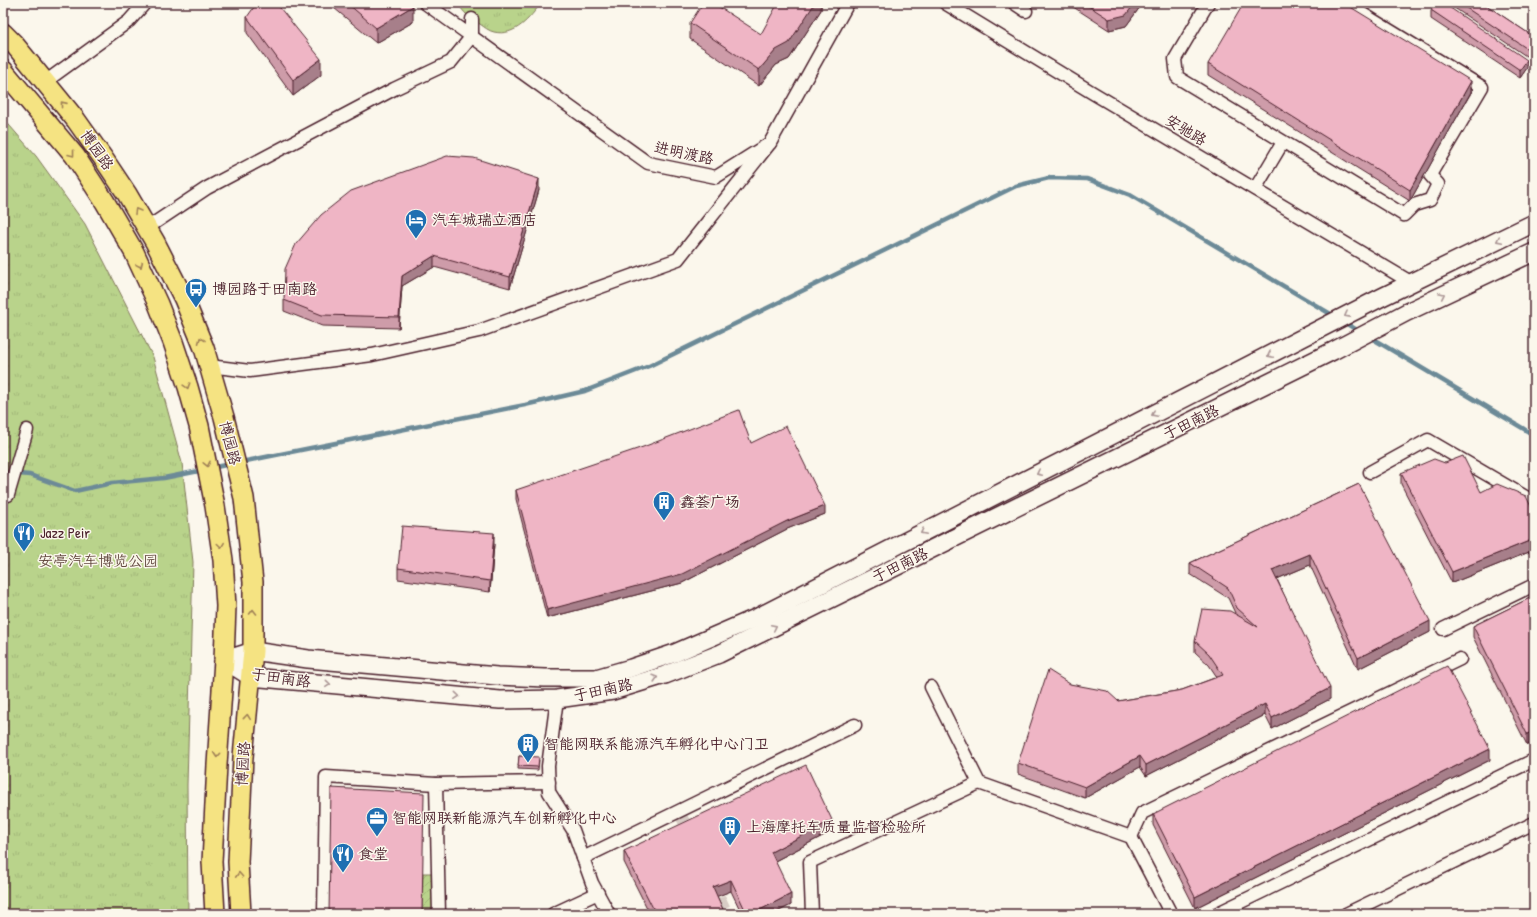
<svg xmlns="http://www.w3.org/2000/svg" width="1537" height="917" font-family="'Patrick Hand','LXGW WenKai TC',sans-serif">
<defs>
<pattern id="grass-tufts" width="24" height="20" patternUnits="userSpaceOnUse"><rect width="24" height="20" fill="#b9d38b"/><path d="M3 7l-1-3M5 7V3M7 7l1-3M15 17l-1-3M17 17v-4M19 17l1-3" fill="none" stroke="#a1b578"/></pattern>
<pattern id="garden-furrows" width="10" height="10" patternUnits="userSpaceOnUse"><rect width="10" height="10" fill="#b9d38b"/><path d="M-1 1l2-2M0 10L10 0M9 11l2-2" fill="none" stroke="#a1b578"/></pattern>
</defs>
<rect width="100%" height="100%" fill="#fbf7ec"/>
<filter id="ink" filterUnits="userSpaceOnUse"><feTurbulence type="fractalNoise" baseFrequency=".025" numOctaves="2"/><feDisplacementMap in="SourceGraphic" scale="8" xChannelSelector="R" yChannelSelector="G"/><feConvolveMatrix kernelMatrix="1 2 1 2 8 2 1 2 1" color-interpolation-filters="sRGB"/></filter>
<g filter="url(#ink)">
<!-- grass -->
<g fill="url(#grass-tufts)" stroke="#82795b">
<path d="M458,3H541C530,18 515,37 494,32C489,31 484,27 480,24C471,19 463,13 458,3Z"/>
<path d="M3,118L36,156L85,224L153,357L182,463L193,562L187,785L188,914H3Z"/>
</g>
<!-- garden -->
<path fill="url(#garden-furrows)" stroke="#82795b" d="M423,873H435L434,914H422Z"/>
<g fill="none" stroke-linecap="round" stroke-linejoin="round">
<!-- stream -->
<g stroke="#6c8a97" stroke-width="4.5">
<path d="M1344,322L1360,332"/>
<path d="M1368,336L1534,435"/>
<path d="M241,462L525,405L585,391L649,366L1016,186L1049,178L1087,179L1130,195L1334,316"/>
<path d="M211,468L231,464"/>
<path d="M3,471L6,473L30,475L75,491L112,483L164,478L204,470"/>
</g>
<!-- street-tunnel -->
<g stroke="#d8ccc5" stroke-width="12" stroke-dasharray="12 6" stroke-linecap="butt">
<path d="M679,811L691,837"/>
<path d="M712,881L727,914"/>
</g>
<!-- street casing -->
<g stroke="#4a1f2b" stroke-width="15">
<g id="street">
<path d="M425,3L648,163L716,177L770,143L848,3"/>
<path d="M945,3L1093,93L1412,283"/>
<path d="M1014,3L1026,11"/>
<path d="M1208,3L1175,59L1177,77L1404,215L1414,205L1430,200L1438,184L1430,175L1482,87L1345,3"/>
<path d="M45,82L129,21L145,3"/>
<path d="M1255,189L1283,142"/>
<path d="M147,228L207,188L394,89L451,62L472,36V19"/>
<path d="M209,366L250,371L372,355L479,331L678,259L770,143"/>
<path d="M1370,472L1428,440L1534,502"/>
<path d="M8,495L27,430"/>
<path d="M1443,629L1534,585"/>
<path d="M931,687L979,783L1131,837L1171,914"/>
<path d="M557,699L548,766L549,792L573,830L592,883L609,914"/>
<path d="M1131,837L1142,813L1460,659"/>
<path d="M583,858L855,725"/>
<path d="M324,914L326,777L436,784"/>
<path d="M439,914L436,784L549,782"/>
<path d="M553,914L598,893"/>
<path d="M812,914L810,862L979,783"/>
<path d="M1216,914L1534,760"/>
<path d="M1346,914L1534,823"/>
</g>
</g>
<!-- secondary casing -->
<g stroke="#4a1f2b" stroke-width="20">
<g id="secondary">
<path d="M224,660L253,651L308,659L497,676L545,678H596L631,668L675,653L758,617L1382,297L1534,223"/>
<path d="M224,660L251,677L500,700L557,699L613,691L665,675L719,654L1333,351L1407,312L1534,252"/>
</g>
</g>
<!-- primary casing -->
<g stroke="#4a1f2b" stroke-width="22">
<g id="primary">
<path d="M3,33L14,44L76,120L103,158L127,194L155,242L184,299L204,348L224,417L244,498L253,582V651L243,757L238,862L241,914"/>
<path d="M3,70L75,156L105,202L134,252L158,304L173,342L188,387L199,426L215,506L223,560L226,606L224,660L217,765L212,862L215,914"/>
</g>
</g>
<!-- street -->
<use href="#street" stroke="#fbf7ec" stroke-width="12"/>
<!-- secondary -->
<use href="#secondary" stroke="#fbf7ec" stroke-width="17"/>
<!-- primary -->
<use href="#primary" stroke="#f5e382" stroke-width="19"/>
</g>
<!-- wall -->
<g fill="#ce9ca9" stroke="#4a1f2b">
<path d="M328,3H410L413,22L376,43Z"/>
<path d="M821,3V10L789,59L776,65L759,86L690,39V23L761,34Z"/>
<path d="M1067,3H1143L1126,26L1109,30Z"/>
<path d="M1447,3H1483L1534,37L1532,60Z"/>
<path d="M1431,10L1527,68L1520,78L1431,19Z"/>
<path d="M247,17L321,75L293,96L247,33Z"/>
<path d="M1208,64L1471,92L1410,201L1208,75Z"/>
<path d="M539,190L510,288L434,267L402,286L399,328L322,326L284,311V300Z"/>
<path d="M1401,473L1481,492L1534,513V550L1452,583L1401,484Z"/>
<path d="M1359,484L1430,632L1358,669L1310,565L1277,579L1330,699L1272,729L1265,715L1146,776L1140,767L1085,798L1018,774V763L1070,684L1118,701L1182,690L1217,677L1209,665L1195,652V641L1235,613L1228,598L1190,574V563Z"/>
<path d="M516,490L825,514L787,529L682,583L547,618L516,499Z"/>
<path d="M494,544L490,592L398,579V568Z"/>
<path d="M1534,596V742L1527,745L1473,637V626Z"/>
<path d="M519,756L539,760L538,770L518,769Z"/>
<path d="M1490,760L1195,908L1153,825V814Z"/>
<path d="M832,831L775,861L791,905L773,914H742L731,891L717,896L725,914H650L624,862V851Z"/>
</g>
<!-- shaded-wall -->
<g fill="#a77f8a" stroke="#4a1f2b">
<path d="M815,3H821V10L789,59L776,65L759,86V70Z"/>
<path d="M1135,3H1143L1126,26L1109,30V19Z"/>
<path d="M413,6V22L376,43V28Z"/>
<path d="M1534,48V56L1532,60V52Z"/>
<path d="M321,59V75L293,96V80Z"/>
<path d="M1527,60V68L1520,78V70Z"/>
<path d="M1471,81V92L1410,201V190Z"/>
<path d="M539,179V190L510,288V277Z"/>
<path d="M434,256V267L402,286L399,328V317L402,276Z"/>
<path d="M825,506V514L787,529L682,583L547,618V610L787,521Z"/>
<path d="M494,533V544L490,592V581Z"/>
<path d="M1534,539V550L1452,583V572Z"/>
<path d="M1310,554V565L1272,581V570Z"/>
<path d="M1430,621V632L1358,669V658Z"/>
<path d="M1330,688V699L1272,729V718Z"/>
<path d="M1265,704V715L1146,776V765Z"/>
<path d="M1534,731V742L1527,745V734Z"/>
<path d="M1490,749V760L1195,908V897Z"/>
<path d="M1140,756V767L1085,798V787Z"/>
<path d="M832,820V831L771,863V852Z"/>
<path d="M731,880V891L713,898V887Z"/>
<path d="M791,894V905L773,914H752Z"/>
</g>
<!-- building -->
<g fill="#efb5c5" stroke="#4a1f2b">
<path d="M257,3H276L321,59L293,80L247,17Z"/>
<path d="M347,3H410L413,6L376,28Z"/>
<path d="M703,3H713L761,34L778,3H815L789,43L776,50L759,70L690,23Z"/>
<path d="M1084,3H1135L1126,15L1109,19Z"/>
<path d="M1244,3H1344L1471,81L1410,190L1208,64Z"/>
<path d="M1435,3H1443L1527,60L1520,70L1431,10Z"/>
<path d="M1459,3H1483L1534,37V48L1532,52Z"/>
<path d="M447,156L474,158L539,179L510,277L434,256L402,276L399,317L322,315L284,300L285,269L296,244L321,215L351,191Z"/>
<path d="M739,410L751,443L786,426L825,506L787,521L682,574L547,610L516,490L643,447Z"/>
<path d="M1463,456L1481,492L1497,484L1526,496L1534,513V539L1452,572L1401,473L1434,459L1445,463Z"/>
<path d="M1359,484L1430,621L1358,658L1310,554L1272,570L1330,688L1272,718L1265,704L1146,765L1140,756L1085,787L1018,763L1048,670L1070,684L1107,691L1118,701L1182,690L1223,675L1209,654L1195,641L1202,609L1230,611L1258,627L1237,608L1228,588L1190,563Z"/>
<path d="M402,526L494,533L490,581L398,568Z"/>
<path d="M1534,596V731L1527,734L1473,626Z"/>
<path d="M1447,666L1490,749L1195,897L1153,814Z"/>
<path d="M519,756L539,757L538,767L518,766Z"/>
<path d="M806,765L832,820L771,852L791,894L752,914H747L731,880L713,887L725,914H656L624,851Z"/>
<path d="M331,788L424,793L422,914H329Z"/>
</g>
<!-- one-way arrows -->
<defs><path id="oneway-chevron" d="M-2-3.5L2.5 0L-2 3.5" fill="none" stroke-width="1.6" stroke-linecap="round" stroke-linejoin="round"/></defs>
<g stroke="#a08156">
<use href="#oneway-chevron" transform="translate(63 104) rotate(-129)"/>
<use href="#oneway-chevron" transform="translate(72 154) rotate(52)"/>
<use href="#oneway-chevron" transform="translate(137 211) rotate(-120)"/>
<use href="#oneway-chevron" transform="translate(140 265) rotate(66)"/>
<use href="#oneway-chevron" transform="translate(201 340) rotate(-112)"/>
<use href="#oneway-chevron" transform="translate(187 386) rotate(73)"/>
<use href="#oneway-chevron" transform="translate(207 464) rotate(78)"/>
<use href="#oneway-chevron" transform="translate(221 545) rotate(82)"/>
<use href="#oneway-chevron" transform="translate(253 612) rotate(-90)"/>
<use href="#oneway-chevron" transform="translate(247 717) rotate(-84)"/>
<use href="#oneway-chevron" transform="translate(217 755) rotate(94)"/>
<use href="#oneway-chevron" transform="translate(239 875) rotate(-93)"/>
</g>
<g stroke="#ab9695">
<use href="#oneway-chevron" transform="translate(1499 240) rotate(154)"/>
<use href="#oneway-chevron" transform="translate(1442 295) rotate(-25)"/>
<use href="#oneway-chevron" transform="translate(1347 315) rotate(152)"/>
<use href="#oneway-chevron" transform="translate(1270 355) rotate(153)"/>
<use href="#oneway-chevron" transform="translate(1154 414) rotate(153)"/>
<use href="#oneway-chevron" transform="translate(1039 473) rotate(153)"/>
<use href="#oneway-chevron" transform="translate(923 532) rotate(153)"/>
<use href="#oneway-chevron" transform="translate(774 627) rotate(-26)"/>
<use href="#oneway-chevron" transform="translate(655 678) rotate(-17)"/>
<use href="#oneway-chevron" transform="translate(328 684) rotate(5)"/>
<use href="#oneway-chevron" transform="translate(457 696) rotate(5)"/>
</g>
</g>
<!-- icons -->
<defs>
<g id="hotel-pin" transform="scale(1.15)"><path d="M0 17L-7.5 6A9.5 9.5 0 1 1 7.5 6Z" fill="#1f6fb2" stroke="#fbf7ec"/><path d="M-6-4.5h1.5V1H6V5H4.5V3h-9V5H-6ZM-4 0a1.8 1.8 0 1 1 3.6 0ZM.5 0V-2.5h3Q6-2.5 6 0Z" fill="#fff"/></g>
<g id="bus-pin" transform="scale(1.15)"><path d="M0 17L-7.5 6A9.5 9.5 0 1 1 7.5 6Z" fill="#1f6fb2" stroke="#fbf7ec"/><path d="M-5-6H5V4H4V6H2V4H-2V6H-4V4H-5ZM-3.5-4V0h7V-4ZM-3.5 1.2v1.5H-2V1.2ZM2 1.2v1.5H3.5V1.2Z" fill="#fff"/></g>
<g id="building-pin" transform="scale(1.15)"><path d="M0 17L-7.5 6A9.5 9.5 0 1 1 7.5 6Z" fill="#1f6fb2" stroke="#fbf7ec"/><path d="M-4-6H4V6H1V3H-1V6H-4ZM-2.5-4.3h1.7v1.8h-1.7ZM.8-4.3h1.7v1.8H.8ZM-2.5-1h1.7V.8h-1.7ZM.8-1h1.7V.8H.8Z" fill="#fff"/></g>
<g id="restaurant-pin" transform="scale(1.15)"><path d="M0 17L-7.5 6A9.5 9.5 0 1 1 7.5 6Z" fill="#1f6fb2" stroke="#fbf7ec"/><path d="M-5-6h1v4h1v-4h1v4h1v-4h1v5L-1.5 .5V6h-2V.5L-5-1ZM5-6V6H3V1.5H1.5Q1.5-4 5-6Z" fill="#fff"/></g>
<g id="office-pin" transform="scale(1.15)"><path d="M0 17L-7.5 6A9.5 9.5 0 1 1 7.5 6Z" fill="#1f6fb2" stroke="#fbf7ec"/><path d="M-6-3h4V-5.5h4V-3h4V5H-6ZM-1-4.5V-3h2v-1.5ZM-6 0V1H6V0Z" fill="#fff"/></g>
</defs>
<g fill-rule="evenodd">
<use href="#hotel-pin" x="416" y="220"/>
<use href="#bus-pin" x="196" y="289"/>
<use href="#building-pin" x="664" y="502"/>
<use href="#restaurant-pin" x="24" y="533"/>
<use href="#building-pin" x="528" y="744"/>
<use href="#office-pin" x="377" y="818"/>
<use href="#building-pin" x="730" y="827"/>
<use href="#restaurant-pin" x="343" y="854"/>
</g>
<g text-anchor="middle" stroke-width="3" stroke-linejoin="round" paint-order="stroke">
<!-- street labels -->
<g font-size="15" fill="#4a1f2b" stroke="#fbf7ec">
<text transform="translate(1186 130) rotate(31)" y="5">安驰路</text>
<text transform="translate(97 150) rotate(55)" y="5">博园路</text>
<text transform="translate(684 153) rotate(12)" y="5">进明渡路</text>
<text transform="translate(1191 422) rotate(-26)" y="5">于田南路</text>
<text transform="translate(230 443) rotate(76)" y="5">博园路</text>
<text transform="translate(900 565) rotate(-26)" y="5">于田南路</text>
<text transform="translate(281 678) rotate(8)" y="5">于田南路</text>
<text transform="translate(603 690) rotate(-12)" y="5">于田南路</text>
<text transform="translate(243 764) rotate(-86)" y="5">博园路</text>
</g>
<!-- poi labels -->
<g font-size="15" fill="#4a1f2b" stroke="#fbf7ec" text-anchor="start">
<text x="432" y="225">汽车城瑞立酒店</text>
<text x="212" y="294">博园路于田南路</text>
<text x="680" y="507">鑫荟广场</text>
<text x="40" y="538">Jazz Peir</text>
<text x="544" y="749">智能网联系能源汽车孵化中心门卫</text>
<text x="392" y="823">智能网联新能源汽车创新孵化中心</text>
<text x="746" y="832">上海摩托车质量监督检验所</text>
<text x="358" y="859">食堂</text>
</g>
<!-- park labels -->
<g font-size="15" fill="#664c43" stroke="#fbf7ec">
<text x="98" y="566">安亭汽车博览公园</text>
</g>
</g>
<!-- margin -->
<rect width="1537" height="917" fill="none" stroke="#fbf7ec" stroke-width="16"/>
<rect x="8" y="8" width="1521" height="901" fill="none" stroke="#4a1f2b" stroke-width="1.5" filter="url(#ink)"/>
</svg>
